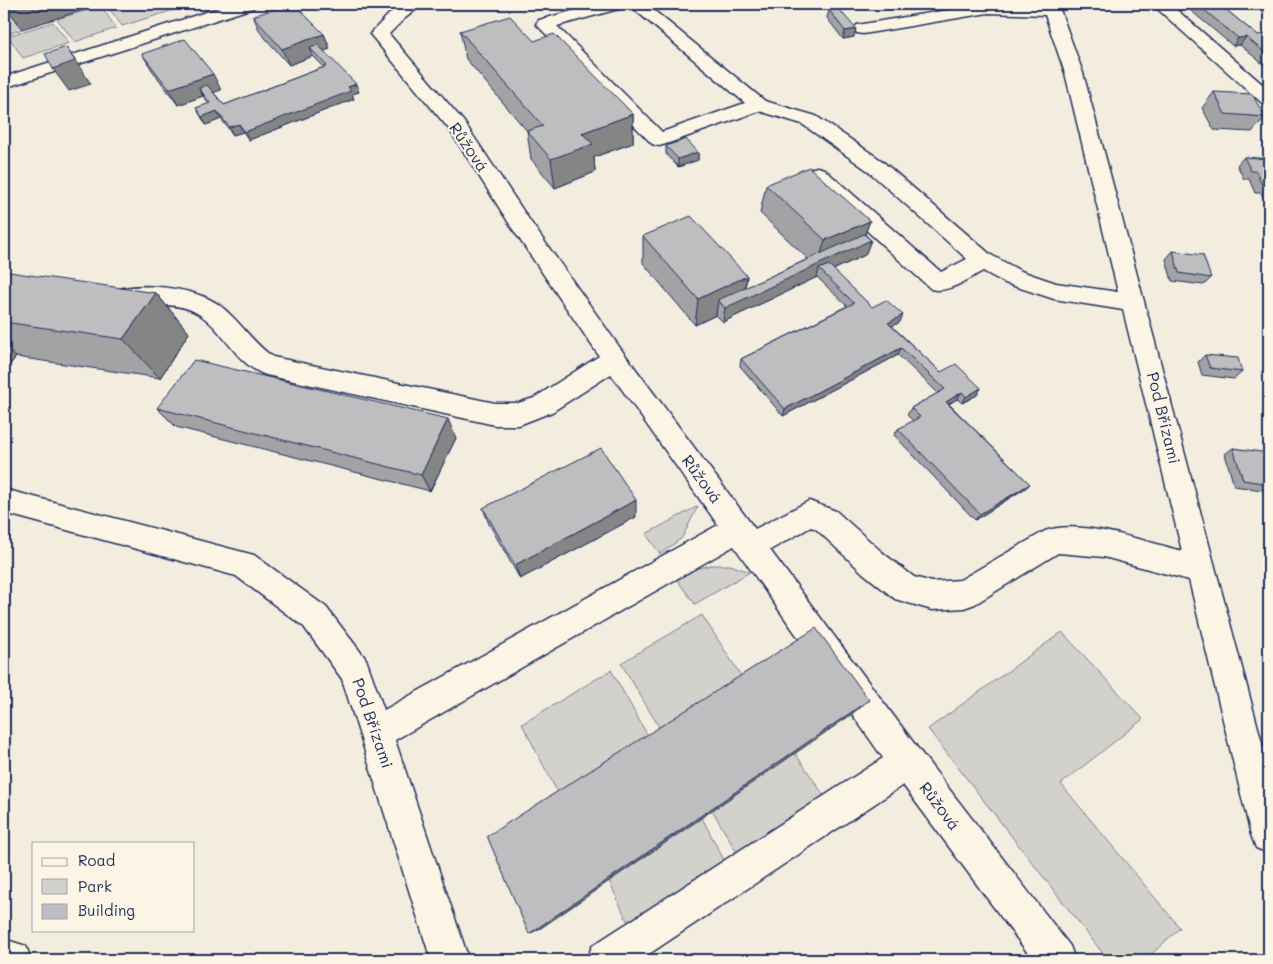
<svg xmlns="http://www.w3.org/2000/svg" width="1273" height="964" font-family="Mali,sans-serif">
<rect width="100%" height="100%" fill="#f3ede0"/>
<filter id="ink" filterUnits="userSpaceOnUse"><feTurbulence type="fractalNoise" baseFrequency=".02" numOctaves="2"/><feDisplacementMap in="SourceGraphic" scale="10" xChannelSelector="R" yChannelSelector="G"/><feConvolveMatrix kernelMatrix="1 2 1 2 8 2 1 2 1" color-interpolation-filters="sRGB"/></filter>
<g filter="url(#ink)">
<!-- green -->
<g fill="#d3d1cc" stroke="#778095">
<path d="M8,4L22,29L7,34L4,29V8Z"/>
<path d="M106,4H173L177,9L122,26Z"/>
<path d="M101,6L116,28L75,42L57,19Z"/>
<path d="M53,22L69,43L23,58L8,36Z"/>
<path d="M698,506L682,538L660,554L646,534Z"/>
<path d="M711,565H730L750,572L695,604L677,580L695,569Z"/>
<path d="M702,615L747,685L665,737L621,663Z"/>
<path d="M1062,632L1143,719L1061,784L1180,928L1145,960H1108L928,729Z"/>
<path d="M611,670L653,745L563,803L522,724Z"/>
<path d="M795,753L827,800L740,858L712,810Z"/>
<path d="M702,818L726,864L630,927L609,881Z"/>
</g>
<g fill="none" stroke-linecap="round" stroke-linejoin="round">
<!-- minor casing -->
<g stroke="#1b2f5e" stroke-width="3">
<g id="minor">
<path d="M231,4H255L253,8L4,88V77Z"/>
<path d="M404,4H423L404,19L389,34L464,122L530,221L623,352L755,529L809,501L836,511L883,553L914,577L932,582L960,580L1045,531C1078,518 1147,542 1182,551L1123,310L1054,299L1005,283L983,271C968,279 948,294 931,289L810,179L807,174L810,169L817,167L824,169L941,272L967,259L867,170L802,124L759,111L666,144L659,146L652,144L536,24L539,20L598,4H624L622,8L557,26L662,132L745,103L628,4H646L765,101L816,116L881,160L991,255L1021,271L1056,283L1118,292L1065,73L1045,15L988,13L863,34L857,33L854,29L857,25L863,24L984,4H1058L1083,73L1269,769V853L1256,848L1251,835L1189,580L1104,557L1058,553L975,604L964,608L932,610L895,599L863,573L816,529L811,527L770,550L919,750L1070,946L1075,960H1033L903,785L640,960H587L592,946L883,758L734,546L395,740L469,960H431L342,679L304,627L236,576L4,513V489L254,555L326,607L366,659L384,710L718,525L611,374L552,412L519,425H495L266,375C234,364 224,327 195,312C170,299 141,310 116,302L112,296L116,290C143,282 201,288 223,308C241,323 253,343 273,357L495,403H518L534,398L599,356L514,231L449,129L370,34L392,11Z"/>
<path d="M1152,4H1170L1269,90V105L1262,103Z"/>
<path d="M4,939L26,946L31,960H4Z"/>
</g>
</g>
<!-- minor -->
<use href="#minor" fill="#fcf5e5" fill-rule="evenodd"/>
</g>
<!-- wall -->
<g fill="#a3a3a5" stroke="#1b2f5e">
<path d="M826,4H867L830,10Z"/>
<path d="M895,4H946L909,10L898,7Z"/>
<path d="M1183,4H1219L1257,35L1269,38V69L1240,45L1233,46Z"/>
<path d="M829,10L854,37L843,39L827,18Z"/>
<path d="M253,16L324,34L330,49L324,51L359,92L352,94L354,99L249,140L243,132L233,135L221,119L206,125L196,108L209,104L203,96L178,105L152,70L142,54L221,90L213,92L224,105L324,67L313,56L289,65L260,32Z"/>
<path d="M460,31L534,41L633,114V143L594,157L595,172L555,188L531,159L527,131L466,59Z"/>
<path d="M1214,92L1265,117L1252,132L1214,130L1202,108Z"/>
<path d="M666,146L698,152V160L678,167L666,154Z"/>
<path d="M1244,157L1269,159V207L1267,206L1261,193H1255L1249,179H1244L1237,165Z"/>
<path d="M766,185L870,221L865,234L871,240L865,255L833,270L872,307L900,322L892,326L941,372L981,388L977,395L962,403L957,399L949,404L1030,484L1024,489L975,520L894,435L898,429L913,421L907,415L911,408L938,393L898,355L783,416L740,366L741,359L847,306L817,277L723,322L716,315L695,325L643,263V236L747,276L745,288L808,259L760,213Z"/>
<path d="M1173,251L1211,278L1204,285L1172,281L1166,259Z"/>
<path d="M4,277L156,293L189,333L160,378L16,357L4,372Z"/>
<path d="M1205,355L1242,372L1234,379L1202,375L1198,362Z"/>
<path d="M157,408L456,438L430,491L176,427Z"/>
<path d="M1233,448L1269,454V491L1234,486L1225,454Z"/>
<path d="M483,508L636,517L520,579L489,524Z"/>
<path d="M1269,578V604L1263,581Z"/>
</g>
<!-- shaded-wall -->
<g fill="#858586" stroke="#1b2f5e">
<path d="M4,4H103L22,29Z"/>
<path d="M832,4H867L830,10Z"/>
<path d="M911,4H946L909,10Z"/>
<path d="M856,29L854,37L843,39L845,31Z"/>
<path d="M324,34L330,49L316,54L310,48L313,56L289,65L282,49Z"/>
<path d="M1246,37L1240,45L1233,46L1238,38Z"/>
<path d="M66,47L91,84L69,91L53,69Z"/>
<path d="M213,74L221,90L204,96L199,88L203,96L178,105L169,89Z"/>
<path d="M356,84L359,92L352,94L354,99L249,140L245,132Z"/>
<path d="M217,111L221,119L206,125L202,117Z"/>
<path d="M633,114V143L594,157L595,172L555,188L551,159L582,133Z"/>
<path d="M239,124L243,132L233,135L229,127Z"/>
<path d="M698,152V160L678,167V159Z"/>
<path d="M870,221L861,244L871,240L865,255L824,274L819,269L817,277L723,322L725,308L718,300L716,315L695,325L698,299L747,276L743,299L818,264L825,240Z"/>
<path d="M156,293L189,333L160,378L123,339Z"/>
<path d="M903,315L900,322L885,330L888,323Z"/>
<path d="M4,346L16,357L4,372Z"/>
<path d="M901,348L898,355L783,416L785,409Z"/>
<path d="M981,388L977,395L962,403L966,397Z"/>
<path d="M962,392L957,399L942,408L946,402Z"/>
<path d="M448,419L456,438L430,491L421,475Z"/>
<path d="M1030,484L1024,489L975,520L980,514Z"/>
<path d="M636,500V517L520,579L515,565Z"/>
<path d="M869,700L848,717L541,928L529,934Z"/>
</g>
<!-- building -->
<g fill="#bebec0" stroke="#1b2f5e">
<path d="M290,4H294L324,34L282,49L253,16Z"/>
<path d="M1197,4H1219L1257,35L1265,34L1269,38V56L1246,37L1238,38Z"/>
<path d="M839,9L856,29L845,31L829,10Z"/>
<path d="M510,16L534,41L554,34L633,114L582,133L593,144L551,159L527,131L543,126L460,31Z"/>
<path d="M185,39L213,74L169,89L142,54Z"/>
<path d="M318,45L356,84L348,87L351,91L245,132L239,124L229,127L217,111L202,117L196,108L210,103L199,88L207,85L224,105L327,66L310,48Z"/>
<path d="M66,47L75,61L53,69L45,54Z"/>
<path d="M1214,92L1252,94L1265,117L1225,114Z"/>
<path d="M686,139L698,152L678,159L666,146Z"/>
<path d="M1244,157L1269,159V188L1268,185H1262L1256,171H1251Z"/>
<path d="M809,167L870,221L825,240L766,185Z"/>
<path d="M691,216L747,276L698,299L643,236Z"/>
<path d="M864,234L871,240L725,308L718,300Z"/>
<path d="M1173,251L1203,255L1211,278L1179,273Z"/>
<path d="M829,265L872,307L886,300L903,315L888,323L941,372L956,364L981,388L966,397L962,392L946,402L1030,484L980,514L898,429L920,417L911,408L945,389L901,348L785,409L741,359L854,303L819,269Z"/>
<path d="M9,272L156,293L123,339L4,322V277Z"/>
<path d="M1205,355L1238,358L1242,372L1210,368Z"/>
<path d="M194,360L448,419L421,475L157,408Z"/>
<path d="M601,448L636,500L515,565L483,508Z"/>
<path d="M1233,448L1269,453V484L1243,480Z"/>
<path d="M816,628L869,700L529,934L487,836Z"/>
</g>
</g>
<g text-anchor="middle" stroke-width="4.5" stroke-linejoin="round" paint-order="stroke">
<!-- street labels -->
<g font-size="16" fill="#1b2f5e" stroke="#fcf5e5">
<text transform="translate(469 147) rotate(56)" y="6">Růžová</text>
<text transform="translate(1164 418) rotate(76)" y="6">Pod Břízami</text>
<text transform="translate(702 479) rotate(54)" y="6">Růžová</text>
<text transform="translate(373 723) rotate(71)" y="6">Pod Břízami</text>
<text transform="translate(940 806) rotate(53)" y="6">Růžová</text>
</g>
</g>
<!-- margin -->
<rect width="1273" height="964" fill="none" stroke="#fcf5e5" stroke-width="20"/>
<rect x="10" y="10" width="1253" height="944" fill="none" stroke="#1b2f5e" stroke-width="2" filter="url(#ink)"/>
<!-- legend -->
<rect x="32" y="842" width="162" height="90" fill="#fcf5e5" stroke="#a2a6af"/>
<rect x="42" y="858" width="25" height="8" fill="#fcf5e5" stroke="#a2a6af"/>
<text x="78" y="866" font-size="15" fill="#1b2f5e">Road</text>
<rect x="42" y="879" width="25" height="15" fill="#d3d1cc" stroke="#a2a6af"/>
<text x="78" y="892" font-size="15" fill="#1b2f5e">Park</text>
<rect x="42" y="904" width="25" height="15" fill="#bebec0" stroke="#a2a6af"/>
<text x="78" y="916" font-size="15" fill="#1b2f5e">Building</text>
</svg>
